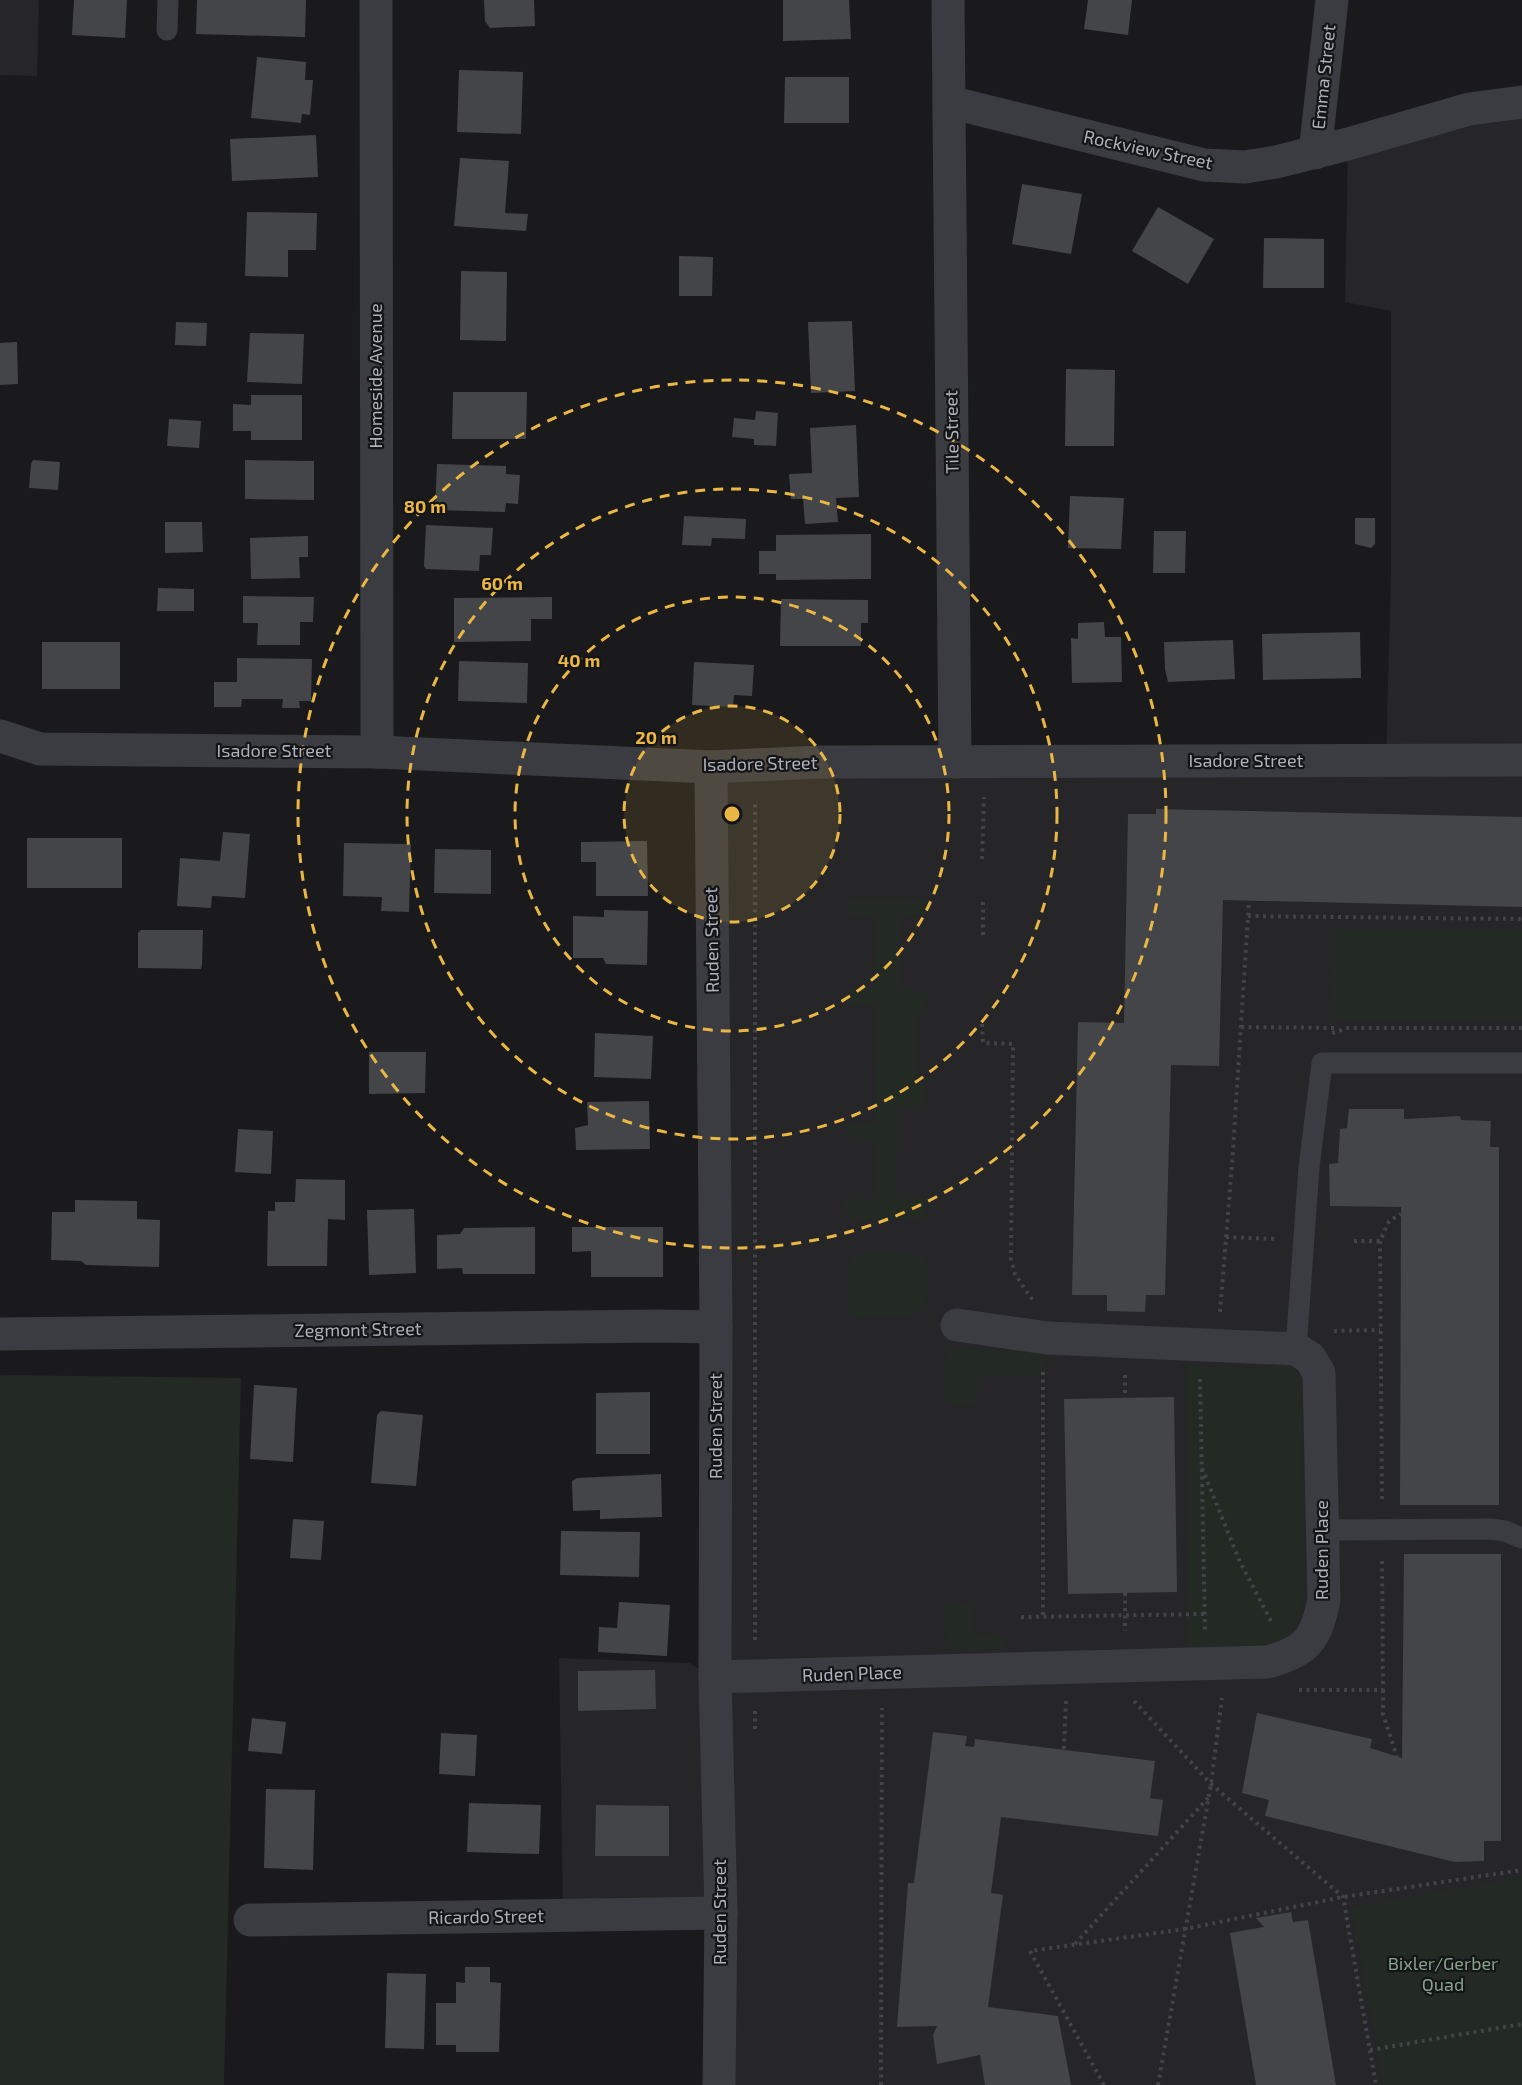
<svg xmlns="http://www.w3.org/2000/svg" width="1522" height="2085" font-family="'Exo 2',sans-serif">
<rect width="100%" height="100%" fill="#1a1a1c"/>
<!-- built -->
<g fill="#262629">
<path d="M0,0H39L37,76L0,75Z"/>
<path d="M1522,102V2085H719L721,1913L563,1915L559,1658L689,1663L714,1677L711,767L1386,760L1391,571V311L1345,302L1348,144Z"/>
</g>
<!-- green -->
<g fill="#222a23">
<path d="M848,899L927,900V915H898V990L927,991V1003L918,1016L917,1080L926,1091V1106H898L897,1199H926L925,1213L918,1219H851L846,1215V1198H875V1139L846,1138L847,1123H876L877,1004H847V989H876L877,916L848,915Z"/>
<path d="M1334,929H1522V1020L1333,1019Z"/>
<path d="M857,1254L922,1255L927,1263L928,1298L922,1308L911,1315L900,1318L855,1317L848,1311L847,1276L850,1261Z"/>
<path d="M953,1349L1045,1352L1042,1375L979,1376L976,1405H956L944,1396C943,1379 939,1360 953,1349Z"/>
<path d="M1285,1363L1294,1368L1300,1379L1306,1574L1303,1601L1298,1620L1283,1640L1271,1646L1195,1648L1188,1645L1186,1635L1188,1585L1186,1366L1264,1369Z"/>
<path d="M0,1375L241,1378L224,2085H0Z"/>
<path d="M957,1605H968L971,1609V1627L973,1633C983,1637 994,1633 1003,1640V1645L999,1649L971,1651L953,1649C945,1637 938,1622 946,1608Z"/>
<path d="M1522,1877V2085H1383L1351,1907Z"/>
</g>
<!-- building -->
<g fill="#444549">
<path d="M74,0H127L125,38L72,35Z"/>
<path d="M197,0H306L305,37L196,34Z"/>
<path d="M484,0H534L535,26L490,28L485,21Z"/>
<path d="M783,0H849L851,39L783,41Z"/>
<path d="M1088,0H1132L1128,35L1084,29Z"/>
<path d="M257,57L306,62L305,80H313L310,115L302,114L301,123L251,118Z"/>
<path d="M459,70L523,72L521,134L457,132Z"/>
<path d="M785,77H849V123H784Z"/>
<path d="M316,135L318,177L232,181L230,139Z"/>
<path d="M460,158L509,161L505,213L528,214L526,231L454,226Z"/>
<path d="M1022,184L1082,194L1071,254L1012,244Z"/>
<path d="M1158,207L1214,239L1188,284L1132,251Z"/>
<path d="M247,212L317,213L316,250H288V277L245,276Z"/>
<path d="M1264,238L1324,239V288H1263Z"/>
<path d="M679,256L713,257L712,296H679Z"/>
<path d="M461,271L507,272L506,341L460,340Z"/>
<path d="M852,321L855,391L811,393L808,322Z"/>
<path d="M176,322L207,323L206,346L175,345Z"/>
<path d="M250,333L304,334L302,384L247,382Z"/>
<path d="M17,342L18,384L0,385V343Z"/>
<path d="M1066,369L1115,370L1114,446H1065Z"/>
<path d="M453,392H527L526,439H452Z"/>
<path d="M251,395H302V440H251V431H233V404L251,405Z"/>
<path d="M756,411L778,413L776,446L754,445V439L732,437L734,418L755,420Z"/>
<path d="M169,419L201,421L199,448L167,446Z"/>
<path d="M856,425L859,497L836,498L838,522L805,524L803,499H791L789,474L812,473L810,428Z"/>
<path d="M33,460L60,462L58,490L29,488L31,464Z"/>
<path d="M245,460L314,461V500L245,499Z"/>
<path d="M437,464L506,466V474L520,475L518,504L506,503L505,512L435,510Z"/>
<path d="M1070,496L1124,498L1121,549L1068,548Z"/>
<path d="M684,516L746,519L745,539L712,538L711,546L682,545Z"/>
<path d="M1355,518H1375V544L1371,548L1355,544Z"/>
<path d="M165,522H202L203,552L165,553Z"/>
<path d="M426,525L493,528L491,555H480L479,571L426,569L424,566Z"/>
<path d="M1154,531H1186L1185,573H1153Z"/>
<path d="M871,534V579L776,580V574H759V551H776V535Z"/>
<path d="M308,536V557H299L300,578L251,579L250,538Z"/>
<path d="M158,588L194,589V611H157Z"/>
<path d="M243,596L314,597L313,622H300V645H257L258,623H243Z"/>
<path d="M552,597V619H531V641L454,642V598Z"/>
<path d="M781,599L868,600V623H861V646H780Z"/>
<path d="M1104,622L1105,637H1121L1122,682L1072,683L1071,638L1078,639V623Z"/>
<path d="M1360,632L1361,678L1263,680L1262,634Z"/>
<path d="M1233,640L1235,679L1168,682L1165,669L1164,642Z"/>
<rect x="42" y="642" width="78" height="47"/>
<path d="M237,658L312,659L311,701H299L300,708H282L283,699H242L241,707H214V682H237Z"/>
<path d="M459,661L528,663L527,703L458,701Z"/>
<path d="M694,662L754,665L752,696L734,695L733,707L692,705Z"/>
<path d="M1156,809L1522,817V907L1223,900L1219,1066L1171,1065L1165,1295H1146L1145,1312L1107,1311V1295H1072L1078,1022L1124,1023L1128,814H1156Z"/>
<path d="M223,832L250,834L245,898L212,896L211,908L177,906L180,858L220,861Z"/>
<rect x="27" y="838" width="95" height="50"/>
<path d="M647,841L648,896H596V862H581V842Z"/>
<path d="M344,843L411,844L409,912L381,911L382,897L343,896Z"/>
<path d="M435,849L491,850V894L434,893Z"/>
<path d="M604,910L648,911L647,965L606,964L603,958H573V916L604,917Z"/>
<path d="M141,930H203L202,965L201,969L138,968V933Z"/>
<path d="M595,1033L653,1036L651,1079L594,1077Z"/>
<path d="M369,1052H426L425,1093L369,1094Z"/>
<path d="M649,1101L650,1149L576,1150L575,1128L588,1125L587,1102Z"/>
<path d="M1349,1109H1404V1119L1460,1116L1461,1120L1491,1121L1490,1147H1499V1505H1400L1401,1207L1330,1206L1329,1164L1338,1163L1340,1129L1347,1128Z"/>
<path d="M238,1129L273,1131L271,1174L235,1172Z"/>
<path d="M296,1179L345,1180V1220L328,1219L327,1266H267L268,1211H275V1202H295Z"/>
<path d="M75,1200L137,1201V1219L160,1220L159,1267L86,1265L81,1261L51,1260L52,1212H75Z"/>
<path d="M414,1209L416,1273L369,1275L367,1210Z"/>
<path d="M535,1227V1274H463L462,1268L437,1269V1235L460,1234L464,1228Z"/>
<path d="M572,1227H663V1277H591V1251L572,1252Z"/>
<path d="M254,1385L297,1388L293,1462L250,1459Z"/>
<path d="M650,1392V1454H596V1393Z"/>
<path d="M1174,1397L1177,1592L1068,1594L1064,1399Z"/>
<path d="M381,1411L423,1415L416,1486L371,1483L377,1415Z"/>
<path d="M661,1474L662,1517L600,1519V1510L573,1511L572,1481L577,1478Z"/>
<path d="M293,1519L324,1521L321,1560L290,1558Z"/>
<path d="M561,1531L640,1532L639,1577L560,1575Z"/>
<path d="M1404,1554H1501V1841H1484V1861L1455,1862L1265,1816L1269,1800L1242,1793L1257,1713L1372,1739L1370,1748L1402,1758Z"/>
<path d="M619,1602L670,1605L667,1656L598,1652L599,1627L617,1628Z"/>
<path d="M655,1670L656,1709L578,1711V1671Z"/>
<path d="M252,1718L286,1722L282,1754L248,1751Z"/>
<path d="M933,1732L967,1736L965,1746L974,1747L975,1739L1155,1761L1150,1798L1163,1800L1158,1836L1001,1817L991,1893L1003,1895L988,2007L1058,2016L1071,2085H985L980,2055L937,2064L933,2035L937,2026L897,2027L908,1883H914Z"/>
<path d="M441,1733L477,1735L475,1776L439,1774Z"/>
<path d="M266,1789L315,1790L313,1870L264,1868Z"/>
<path d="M469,1803L541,1805L539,1854L467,1852Z"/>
<path d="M596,1805L669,1806V1856H595Z"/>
<path d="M1291,1912L1293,1922L1308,1920L1336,2085H1256L1230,1933L1264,1927L1256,1918Z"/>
<path d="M465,1967H490V1982L501,1983L499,2052H456V2045H436V2003H456V1982L465,1983Z"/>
<path d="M387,1973L426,1974L424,2049L385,2048Z"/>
</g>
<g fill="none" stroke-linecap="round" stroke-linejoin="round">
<!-- path -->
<g stroke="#414348" stroke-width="4" stroke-dasharray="3 4.5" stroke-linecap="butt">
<path d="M982,859L984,797"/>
<path d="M983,902V938"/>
<path d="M1248,916L1522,919"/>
<path d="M982,1024L983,1043L1013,1044L1011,1259L1015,1274L1033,1301"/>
<path d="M1241,1027L1338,1028"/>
<path d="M1332,1033L1348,1028H1522"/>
<path d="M1226,1237L1275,1239"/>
<path d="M1354,1241H1380L1389,1221L1401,1214"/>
<path d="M1380,1241L1382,1501"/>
<path d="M1220,1312L1232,1165L1249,901"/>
<path d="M1334,1331L1380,1330"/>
<path d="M1043,1372V1616"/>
<path d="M1125,1375V1398"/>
<path d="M1200,1379L1205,1630"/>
<path d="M1202,1468L1240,1562L1273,1625"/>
<path d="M1125,1593V1631"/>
<path d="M1021,1617L1204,1614"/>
<path d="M755,1640V800"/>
<path d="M1299,1690H1383L1382,1559"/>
<path d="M1383,1690V1714L1397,1757"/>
<path d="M1134,1701L1211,1784L1343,1897L1376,2085"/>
<path d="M755,1711V1733"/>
<path d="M1064,1749L1066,1701"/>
<path d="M1075,1944L1208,1798"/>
<path d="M1370,2050L1522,2024"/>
<path d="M881,2085L882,1708"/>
<path d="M1104,2085L1030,1951L1185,1929L1343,1897L1522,1870"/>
<path d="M1158,2085L1211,1784L1222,1698"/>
</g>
<!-- service -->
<g stroke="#3b3c41" stroke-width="21">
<path d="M167,30L168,0"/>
<path d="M1296,1349L1309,1167L1322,1063H1522"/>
<path d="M1322,1530L1491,1529L1505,1531L1522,1538"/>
</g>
<!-- minor -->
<g stroke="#3b3c41" stroke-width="33">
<path d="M376,0L377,752"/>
<path d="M948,0L955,762"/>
<path d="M949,102L1204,165L1245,167L1276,162L1348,144L1469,109L1522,102"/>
<path d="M1315,153L1332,0"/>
<path d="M0,736L40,749L377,752L711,767L821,762L1522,760"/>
<path d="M711,767L716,1327L715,1677L721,1913L719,2085"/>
<path d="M0,1334L658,1326L716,1327"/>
<path d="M715,1677L1267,1662C1307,1652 1316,1639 1324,1600L1319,1373L1310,1358L1296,1349L1047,1338L957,1325"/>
<path d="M250,1920L721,1913"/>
</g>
</g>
<!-- distance rings -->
<circle cx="732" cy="814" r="108" fill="#eab744" fill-opacity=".12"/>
<g fill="none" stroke="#eab744" stroke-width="3" stroke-dasharray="10 8">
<circle cx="732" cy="814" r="108"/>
<circle cx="732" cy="814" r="217"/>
<circle cx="732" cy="814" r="325"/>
<circle cx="732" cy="814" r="434"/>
</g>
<g text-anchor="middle" stroke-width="4.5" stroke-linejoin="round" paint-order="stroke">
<!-- street labels -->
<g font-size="18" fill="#adb1bb" stroke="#151517">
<text transform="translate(1324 77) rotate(-84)" y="6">Emma Street</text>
<text transform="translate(1148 150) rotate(12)" y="6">Rockview Street</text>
<text transform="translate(376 376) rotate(-90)" y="6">Homeside Avenue</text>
<text transform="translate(952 432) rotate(-91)" y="6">Tile Street</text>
<text x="274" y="757">Isadore Street</text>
<text x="1246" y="767">Isadore Street</text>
<text transform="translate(760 764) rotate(-1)" y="6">Isadore Street</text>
<text transform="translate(712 940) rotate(-91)" y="6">Ruden Street</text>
<text transform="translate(358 1330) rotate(-1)" y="6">Zegmont Street</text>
<text transform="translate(716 1426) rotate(-90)" y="6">Ruden Street</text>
<text transform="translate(1322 1550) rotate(-90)" y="6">Ruden Place</text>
<text transform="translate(852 1674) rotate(-2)" y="6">Ruden Place</text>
<text transform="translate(720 1912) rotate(-90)" y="6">Ruden Street</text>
<text transform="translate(486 1917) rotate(-1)" y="6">Ricardo Street</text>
</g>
<!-- park labels -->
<g font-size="18" fill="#85a488" stroke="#151517">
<text x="1443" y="1970">Bixler/Gerber<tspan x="1443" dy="21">Quad</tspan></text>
</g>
</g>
<circle cx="732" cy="814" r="9" fill="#eab744" stroke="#151517" stroke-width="3"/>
<g font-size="18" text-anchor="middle" font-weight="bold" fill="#eab744" stroke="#151517" stroke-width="4.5" stroke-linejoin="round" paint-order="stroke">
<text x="425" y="513">80 m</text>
<text x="502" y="590">60 m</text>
<text x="579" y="667">40 m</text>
<text x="656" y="744">20 m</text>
</g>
</svg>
